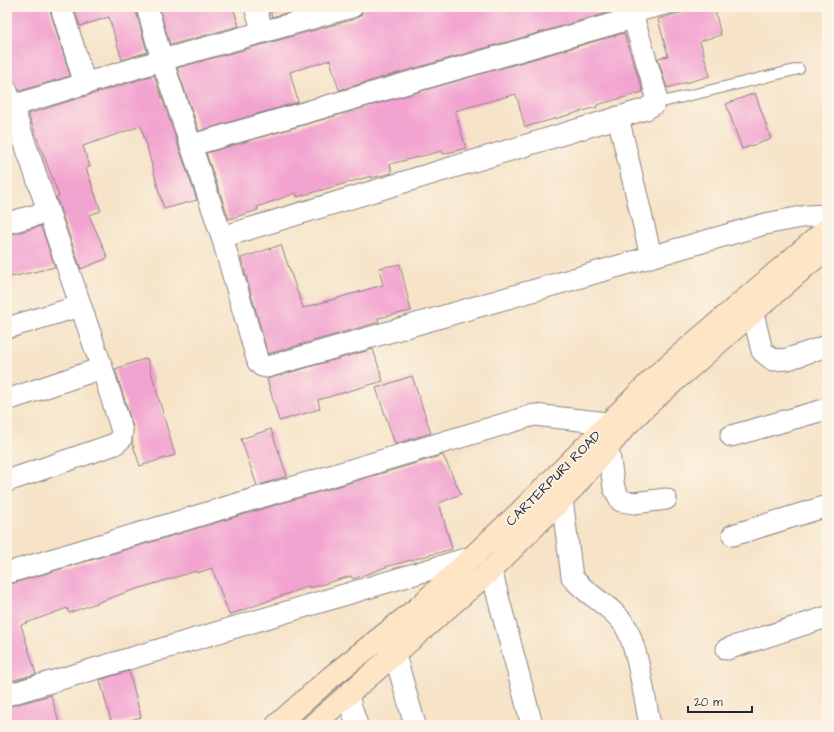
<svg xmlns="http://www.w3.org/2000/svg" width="834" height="732" font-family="'Architects Daughter',sans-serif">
<rect width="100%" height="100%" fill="#fcf5e5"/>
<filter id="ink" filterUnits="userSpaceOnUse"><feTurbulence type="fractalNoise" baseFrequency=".025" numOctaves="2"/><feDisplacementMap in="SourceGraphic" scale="8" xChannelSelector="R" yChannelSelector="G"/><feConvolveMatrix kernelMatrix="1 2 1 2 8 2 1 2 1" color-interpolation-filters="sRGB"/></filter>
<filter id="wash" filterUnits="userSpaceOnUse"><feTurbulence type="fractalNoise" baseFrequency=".012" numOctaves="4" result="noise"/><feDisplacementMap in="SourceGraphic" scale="16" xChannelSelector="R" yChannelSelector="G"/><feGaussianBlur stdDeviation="0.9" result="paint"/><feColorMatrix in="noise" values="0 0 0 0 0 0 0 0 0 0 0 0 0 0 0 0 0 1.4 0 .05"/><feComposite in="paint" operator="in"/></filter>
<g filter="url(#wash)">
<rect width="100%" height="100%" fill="#f6e3c8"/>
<g id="blocks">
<!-- building -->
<g fill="#f2a3d0">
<path d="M7,7H49L70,76L20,91L15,82L7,79Z"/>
<path d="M74,7H135L147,52L122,60L109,17L80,26Z"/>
<path d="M159,7H233L239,26L170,45Z"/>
<path d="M269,7H307L272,17Z"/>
<path d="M364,7H504L505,12L521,7H617L618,10L339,90L330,60L290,72L298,102L199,131L177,68L355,19L361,15Z"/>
<path d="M701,7H714L721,35L700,41L710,76L667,88L658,58L668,56L658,19Z"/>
<path d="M624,33L643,92L597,105V107L525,127L516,94L455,111L466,148L443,154L442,151L390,164L392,173L371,178V176L297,197L296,193L257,207L258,210L229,219L206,153Z"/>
<path d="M154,75L197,200L164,209L141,126L83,146L90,167L86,168L101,211L89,215L108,258L81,269L56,197L59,196L28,114Z"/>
<path d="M755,93L771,139L742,149L726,104Z"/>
<path d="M41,226L55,267L7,278V236Z"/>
<path d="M281,245L303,308L383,285L379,268L400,264L411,311L378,318L379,322L268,354L241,258Z"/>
<path d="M373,349L383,381L318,400L320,409L279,421L267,379Z"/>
<path d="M147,358L175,455L140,466L132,442L133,427L115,369Z"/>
<path d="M412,376L431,433L395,444L376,388Z"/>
<path d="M271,429L287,476L257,486L241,439Z"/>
<path d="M443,455L461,494L439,503L452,549L389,566L353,579L351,576L310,588L309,586L229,615L212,568L197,573L196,571L124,593L69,613L67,608L21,625L36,674L7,682V585Z"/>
<path d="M129,671L141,717L112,725L100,680Z"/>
<path d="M51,695L60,725H13L7,707Z"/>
</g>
</g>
</g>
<g filter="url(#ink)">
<use href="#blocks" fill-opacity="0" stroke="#8c8282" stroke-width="1"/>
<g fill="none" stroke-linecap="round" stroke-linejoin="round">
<!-- service casing -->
<g stroke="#8c8282" stroke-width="12">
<g id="service">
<path d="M633,18L675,7"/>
<path d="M654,104L799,69"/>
</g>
</g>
<!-- minor casing -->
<g stroke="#8c8282" stroke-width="23">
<g id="minor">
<path d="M61,7L85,84"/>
<path d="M147,7L162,60L222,237L258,362L262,366L267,367L765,224L807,216L827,215"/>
<path d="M255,7L263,32"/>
<path d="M7,91L102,368L122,431L121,439L115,444L7,481"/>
<path d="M12,106L162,60L352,7"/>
<path d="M618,117L651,256"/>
<path d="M192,145L633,18"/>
<path d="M7,223L47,212"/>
<path d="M222,237L646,109L654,104L656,93L630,7"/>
<path d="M753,313L762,351L773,360L788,359L827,346"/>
<path d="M7,328L80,306"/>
<path d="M7,400L102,368"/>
<path d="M731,436L827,409"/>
<path d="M608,447L614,488L621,501L634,503L666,499"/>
<path d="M562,499L572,577C587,596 611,605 624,624C637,643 645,701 650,725"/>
<path d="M733,535L827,506"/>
<path d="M491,570L532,725"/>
<path d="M7,573L534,415L608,423"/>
<path d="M385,642L395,655L415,725"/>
<path d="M727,649L827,617"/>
<path d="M7,695L475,556"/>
<path d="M348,697L357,725"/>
</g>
</g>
<!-- secondary casing -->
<g stroke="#8c8282" stroke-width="24">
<g id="secondary">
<path d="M277,725L331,677L419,607L518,514L658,374L827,229"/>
<path d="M313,725L491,570L575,486L626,426L646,406L807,265L827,249"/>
</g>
</g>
<!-- service -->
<use href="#service" stroke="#fff" stroke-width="10"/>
<!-- minor -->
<use href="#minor" stroke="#fff" stroke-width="21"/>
<!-- secondary -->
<use href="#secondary" stroke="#fde5c5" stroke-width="22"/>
</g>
</g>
<g text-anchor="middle" stroke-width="3.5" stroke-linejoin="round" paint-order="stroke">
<!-- street labels -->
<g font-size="14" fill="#22223b" stroke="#fcf5e5">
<text transform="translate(553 478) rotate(-45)" y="5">CARTERPURI ROAD</text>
</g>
</g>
<!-- margin -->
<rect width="834" height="732" fill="none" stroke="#fcf5e5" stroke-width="24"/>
<!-- scale -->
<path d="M688 706v6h64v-6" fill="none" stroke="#22223b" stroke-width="2"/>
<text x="694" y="706" font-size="12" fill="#22223b" stroke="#fcf5e5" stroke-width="3" paint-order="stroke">20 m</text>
</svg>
